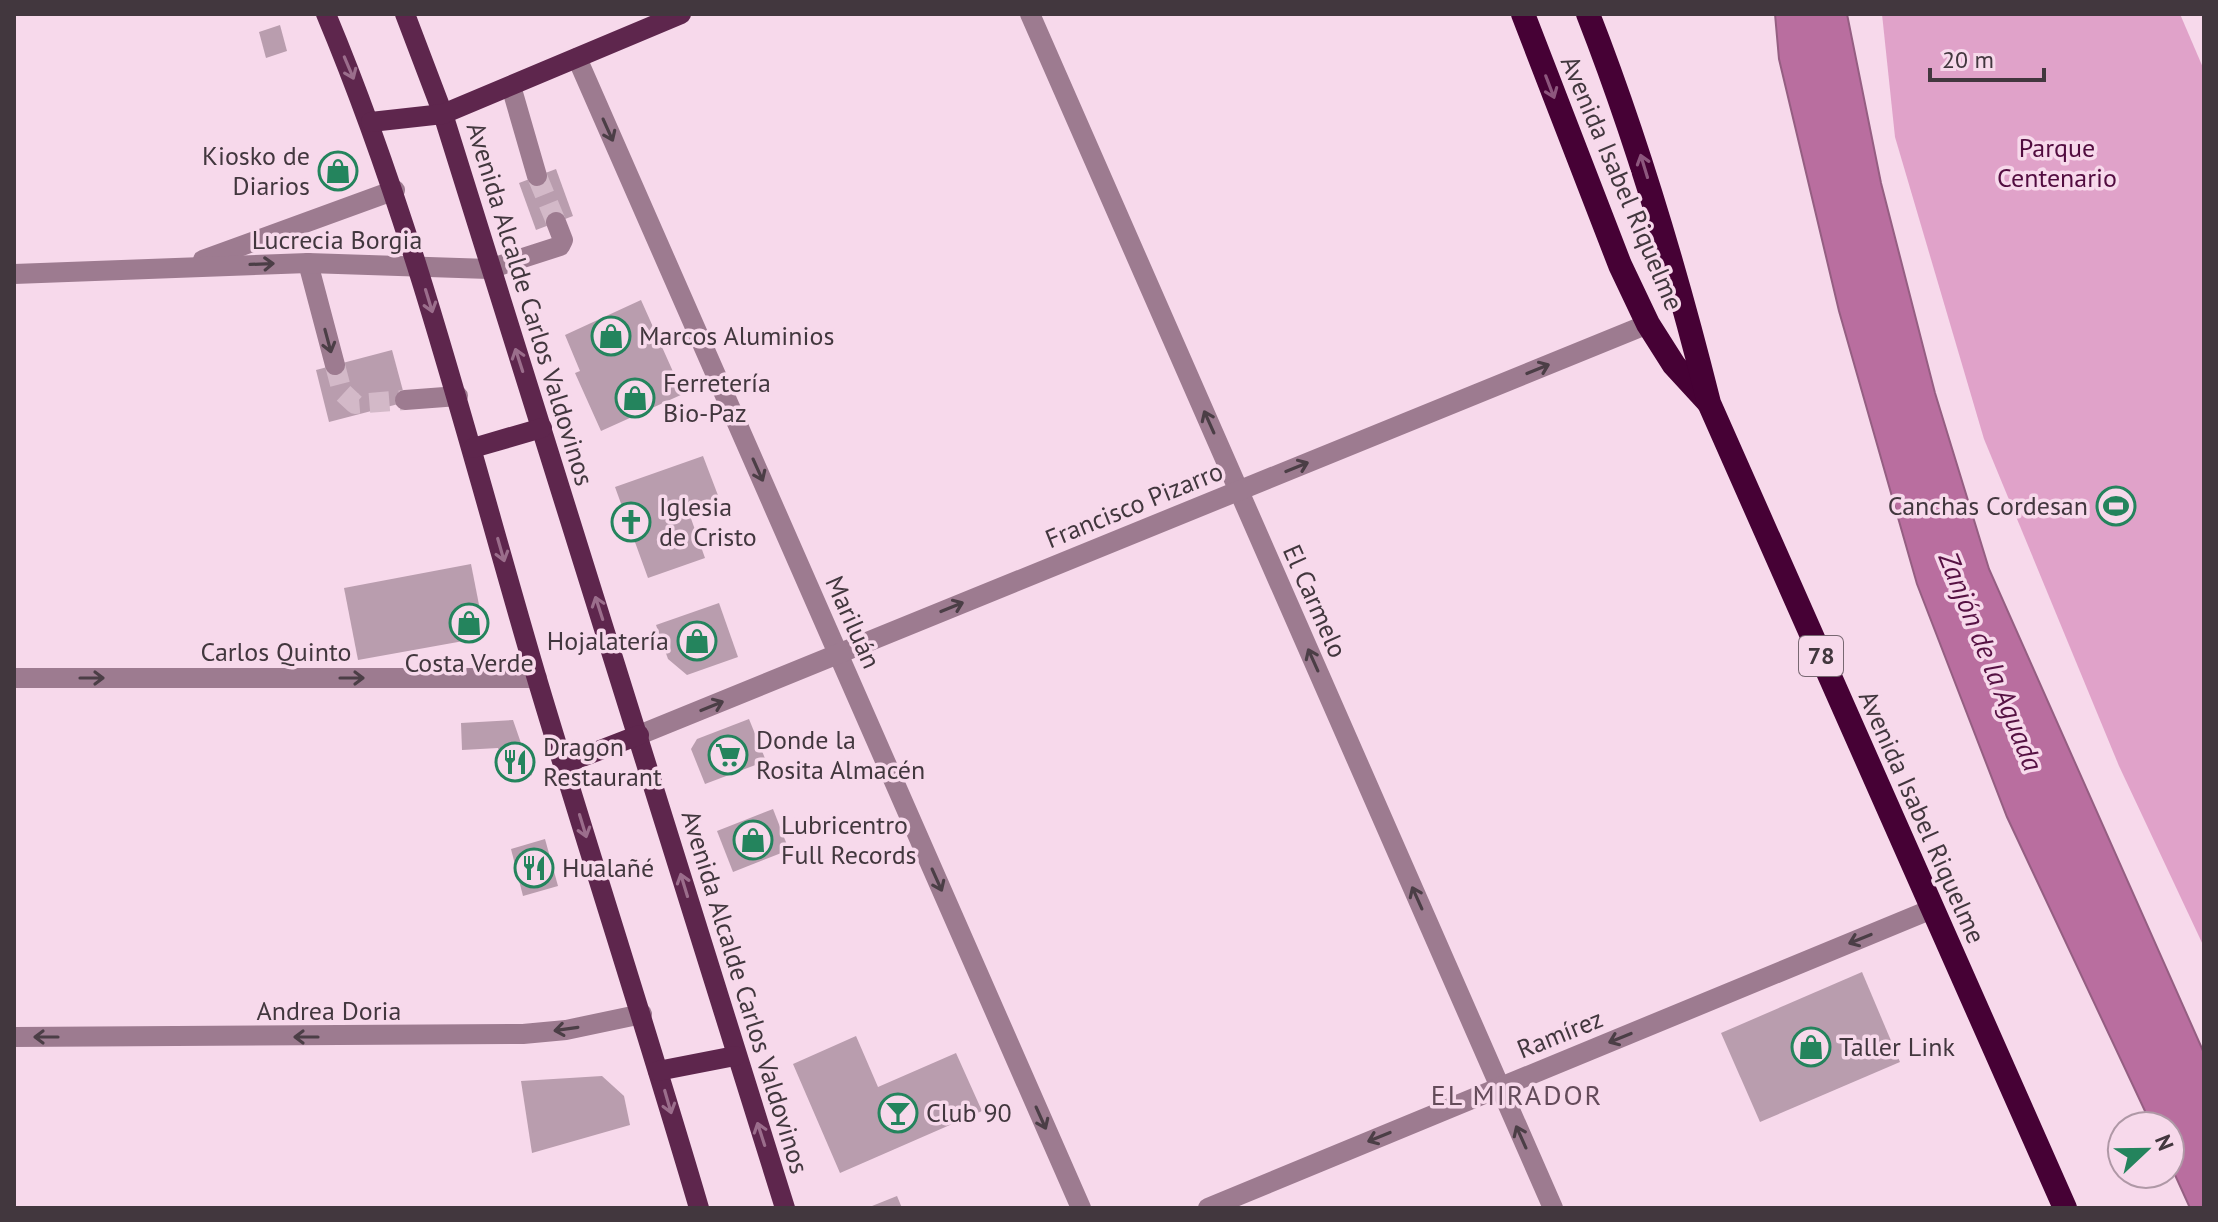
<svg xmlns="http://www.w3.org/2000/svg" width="2218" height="1222" font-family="'PT Sans',sans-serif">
<rect width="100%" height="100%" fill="#f7d9eb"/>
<!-- green -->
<path fill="#e0a2c9" d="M1882,14H2180L2204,70V947L2119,766L1984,439L1895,137Z"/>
<!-- water -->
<path fill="#b96e9f" stroke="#955e82" stroke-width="2" d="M1775,14H1847L1881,183L1935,393L1989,569L2204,1053V1208H2190L2170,1164V1126H2152L2007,817L1917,584L1839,311L1779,59Z"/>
<!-- building -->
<g fill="#b99dae">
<path d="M280,25L287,51L266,58L259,32Z"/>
<path d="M556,169L573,216L536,230L519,183Z"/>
<path d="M641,300L683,394L601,431L575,373L580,371L565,335Z"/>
<path d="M392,350L406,402L329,422L316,370Z"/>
<path d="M703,456L719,498L688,510L705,558L648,578L615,487Z"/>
<path d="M471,564L482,620L469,640L358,660L344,588Z"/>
<path d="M719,603L738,657L687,675L668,659L656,625Z"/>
<path d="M749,719L766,761L705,784L691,749L697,739Z"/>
<path d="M513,720L532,775L510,782L498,748L462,750L461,723Z"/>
<path d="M773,809L789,850L733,872L717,831Z"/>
<path d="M545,839L558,886L523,896L511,849Z"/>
<path d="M1862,972L1900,1062L1760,1122L1721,1033Z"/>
<path d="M856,1036L878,1087L956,1053L982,1111L840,1173L793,1064Z"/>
<path d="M602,1076L624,1096L630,1125L532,1153L521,1081Z"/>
<path d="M897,1196L902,1208H867Z"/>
</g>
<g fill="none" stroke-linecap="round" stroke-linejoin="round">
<!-- minor-tunnel -->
<g stroke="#d3b9c8" stroke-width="20" stroke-dasharray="20 10" stroke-linecap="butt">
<path d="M537,176L556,222"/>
<path d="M335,365L342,392L355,404L405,400"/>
</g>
<!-- minor -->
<g stroke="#9d7b90" stroke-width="20">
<path d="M1030,14L1553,1208"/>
<path d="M577,58L1081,1208"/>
<path d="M511,86L537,176"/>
<path d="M203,260L395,190"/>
<path d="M308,263L335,365"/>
<path d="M14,274L308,263L489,269L560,246L563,240L556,222"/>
<path d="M405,400L458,396"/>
<path d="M14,678H537"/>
<path d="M639,735L1648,324"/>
<path d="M14,1037L523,1034L566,1030L642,1014"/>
<path d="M1208,1208L1932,909"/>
</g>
<!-- major -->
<g stroke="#5e264d" stroke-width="20">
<path d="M326,14C416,229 471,455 537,679C590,856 647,1031 699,1208"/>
<path d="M405,14L443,114L785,1208"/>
<path d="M371,122L443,114L681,14"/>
<path d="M473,448L542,428"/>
<path d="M564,764L639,735"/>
<path d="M658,1071L735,1056"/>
</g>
<!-- highway -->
<g stroke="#460135" stroke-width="24">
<path d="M1523,14L1620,265L1648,324L1674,365L1708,402"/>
<path d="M1588,14C1638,142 1676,271 1709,403L2065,1208"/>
</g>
</g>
<!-- one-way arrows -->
<defs><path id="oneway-shaft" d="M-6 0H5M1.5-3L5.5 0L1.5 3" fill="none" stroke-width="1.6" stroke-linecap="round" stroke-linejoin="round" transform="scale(2)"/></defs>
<g stroke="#9b6e8c">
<use href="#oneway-shaft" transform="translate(349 68) rotate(67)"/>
<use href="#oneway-shaft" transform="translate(429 301) rotate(73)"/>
<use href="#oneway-shaft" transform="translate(519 360) rotate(-108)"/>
<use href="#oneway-shaft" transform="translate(501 550) rotate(74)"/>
<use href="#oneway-shaft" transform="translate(599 608) rotate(-108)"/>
<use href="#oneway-shaft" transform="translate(583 826) rotate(73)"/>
<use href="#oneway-shaft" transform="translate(684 885) rotate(-107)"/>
<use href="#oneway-shaft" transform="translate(668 1102) rotate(74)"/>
<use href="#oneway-shaft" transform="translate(761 1134) rotate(-108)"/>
</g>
<g stroke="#8d577e">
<use href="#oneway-shaft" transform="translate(1550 87) rotate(69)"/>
<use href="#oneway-shaft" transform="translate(1644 166) rotate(-107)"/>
</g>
<g stroke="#4b3e46">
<use href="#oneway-shaft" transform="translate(608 130) rotate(66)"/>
<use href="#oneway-shaft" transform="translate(262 264) rotate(-2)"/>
<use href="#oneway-shaft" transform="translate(328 341) rotate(75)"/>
<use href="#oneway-shaft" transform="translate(1538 369) rotate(-22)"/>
<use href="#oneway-shaft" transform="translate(1209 422) rotate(-114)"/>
<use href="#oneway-shaft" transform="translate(1297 467) rotate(-22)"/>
<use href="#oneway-shaft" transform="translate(758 470) rotate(66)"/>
<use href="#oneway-shaft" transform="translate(952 607) rotate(-22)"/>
<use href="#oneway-shaft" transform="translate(1313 660) rotate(-114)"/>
<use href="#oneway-shaft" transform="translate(92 678)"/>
<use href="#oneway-shaft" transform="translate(352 678)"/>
<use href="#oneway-shaft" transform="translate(712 706) rotate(-22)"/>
<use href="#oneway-shaft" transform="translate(937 880) rotate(66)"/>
<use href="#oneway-shaft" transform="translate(1417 898) rotate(-114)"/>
<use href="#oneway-shaft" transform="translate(1860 939) rotate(158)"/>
<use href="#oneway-shaft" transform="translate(566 1029) rotate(172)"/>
<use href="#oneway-shaft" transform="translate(46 1037) rotate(-180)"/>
<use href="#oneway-shaft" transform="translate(306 1037) rotate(-180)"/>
<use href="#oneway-shaft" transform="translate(1620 1038) rotate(158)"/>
<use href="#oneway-shaft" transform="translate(1041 1118) rotate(66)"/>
<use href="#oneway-shaft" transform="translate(1379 1137) rotate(158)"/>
<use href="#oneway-shaft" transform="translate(1521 1137) rotate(-114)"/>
</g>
<!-- icons -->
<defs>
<g id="shop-ring" transform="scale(2)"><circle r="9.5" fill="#f7d9eb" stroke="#24845d" stroke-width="1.5"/><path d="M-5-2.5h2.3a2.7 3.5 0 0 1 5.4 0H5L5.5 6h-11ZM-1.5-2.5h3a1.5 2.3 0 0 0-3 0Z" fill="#24845d"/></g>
<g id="stadium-ring" transform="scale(2)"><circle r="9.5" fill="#f7d9eb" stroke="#24845d" stroke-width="1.5"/><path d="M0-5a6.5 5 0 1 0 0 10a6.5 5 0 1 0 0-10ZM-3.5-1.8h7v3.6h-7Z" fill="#24845d"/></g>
<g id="church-ring" transform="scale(2)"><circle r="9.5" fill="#f7d9eb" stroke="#24845d" stroke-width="1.5"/><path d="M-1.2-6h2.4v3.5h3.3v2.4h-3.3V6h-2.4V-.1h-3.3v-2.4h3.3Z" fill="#24845d"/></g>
<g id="supermarket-ring" transform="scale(2)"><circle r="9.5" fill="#f7d9eb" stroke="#24845d" stroke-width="1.5"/><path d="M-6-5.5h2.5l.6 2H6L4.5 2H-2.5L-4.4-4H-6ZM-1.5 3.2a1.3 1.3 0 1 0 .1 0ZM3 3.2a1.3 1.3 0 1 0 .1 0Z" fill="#24845d"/></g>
<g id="restaurant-ring" transform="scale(2)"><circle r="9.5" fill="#f7d9eb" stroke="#24845d" stroke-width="1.5"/><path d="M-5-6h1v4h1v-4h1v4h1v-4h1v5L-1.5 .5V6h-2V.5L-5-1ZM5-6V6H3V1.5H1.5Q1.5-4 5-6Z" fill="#24845d"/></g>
<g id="bar-ring" transform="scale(2)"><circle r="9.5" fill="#f7d9eb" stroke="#24845d" stroke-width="1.5"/><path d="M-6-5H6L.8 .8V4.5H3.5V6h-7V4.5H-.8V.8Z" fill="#24845d"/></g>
</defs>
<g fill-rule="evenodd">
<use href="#shop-ring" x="338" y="171"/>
<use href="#shop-ring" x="611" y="336"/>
<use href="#shop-ring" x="635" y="398"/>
<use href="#stadium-ring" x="2116" y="506"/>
<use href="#church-ring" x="631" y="522"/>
<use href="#shop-ring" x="469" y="623"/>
<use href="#shop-ring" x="697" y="641"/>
<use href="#supermarket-ring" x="728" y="755"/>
<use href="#restaurant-ring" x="515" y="762"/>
<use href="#shop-ring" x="753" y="840"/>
<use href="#restaurant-ring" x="534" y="868"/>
<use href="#shop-ring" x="1811" y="1047"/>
<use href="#bar-ring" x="898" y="1113"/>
</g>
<g text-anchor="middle" stroke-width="7" stroke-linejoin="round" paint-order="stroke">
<!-- shield labels -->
<rect fill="#f7d9eb" stroke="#786872" stroke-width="2" x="1799" y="636" width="44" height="40" rx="6"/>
<g font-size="24" font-weight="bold" fill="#42373e">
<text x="1821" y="664">78</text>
</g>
<!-- park labels -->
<g font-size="26" fill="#510c3f" stroke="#f7d9eb">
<text x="2057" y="157">Parque<tspan x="2057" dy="30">Centenario</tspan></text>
</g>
<!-- poi labels -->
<g font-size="26" fill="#42373e" stroke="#f7d9eb" text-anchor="start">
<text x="310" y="165" text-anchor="end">Kiosko de<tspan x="310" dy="30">Diarios</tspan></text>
<text x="639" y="345">Marcos Aluminios</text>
<text x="663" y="392">Ferretería<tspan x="663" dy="30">Bio-Paz</tspan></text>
<text x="2088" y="515" text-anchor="end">Canchas Cordesan</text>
<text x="659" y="516">Iglesia<tspan x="659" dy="30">de Cristo</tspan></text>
<text x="669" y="650" text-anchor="end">Hojalatería</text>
<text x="469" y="672" text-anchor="middle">Costa Verde</text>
<text x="756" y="749">Donde la<tspan x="756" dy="30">Rosita Almacén</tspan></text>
<text x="543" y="756">Dragon<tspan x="543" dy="30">Restaurant</tspan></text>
<text x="781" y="834">Lubricentro<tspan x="781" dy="30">Full Records</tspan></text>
<text x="562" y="877">Hualañé</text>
<text x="1839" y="1056">Taller Link</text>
<text x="926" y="1122">Club 90</text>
</g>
<!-- street labels -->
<g font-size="26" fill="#42373e" stroke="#f7d9eb">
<text transform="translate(1622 183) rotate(67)" y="9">Avenida Isabel Riquelme</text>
<text x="337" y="249">Lucrecia Borgia</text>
<text transform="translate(530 304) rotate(73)" y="9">Avenida Alcalde Carlos Valdovinos</text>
<text transform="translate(1134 505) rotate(-22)" y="9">Francisco Pizarro</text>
<text transform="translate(1315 601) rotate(66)" y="9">El Carmelo</text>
<text transform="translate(853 622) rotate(66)" y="9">Mariluán</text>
<text x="276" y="661">Carlos Quinto</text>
<text transform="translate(1922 817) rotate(66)" y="9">Avenida Isabel Riquelme</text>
<text transform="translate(745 992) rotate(73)" y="9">Avenida Alcalde Carlos Valdovinos</text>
<text x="329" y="1020">Andrea Doria</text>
<text transform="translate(1560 1034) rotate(-22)" y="9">Ramírez</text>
</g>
<!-- water labels -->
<g font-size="28" font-style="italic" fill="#561143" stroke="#f7d9eb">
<text transform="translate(1991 661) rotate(68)" y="10">Zanjón de la Aguada</text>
</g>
<!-- neighbourhood labels -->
<g font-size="28" letter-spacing="2" fill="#644b5a" stroke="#f7d9eb">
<text x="1517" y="1105">EL MIRADOR</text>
</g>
</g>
<!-- border -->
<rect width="2218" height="1222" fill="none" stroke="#42373e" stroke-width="32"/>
<!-- north arrow -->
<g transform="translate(2146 1150) rotate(68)"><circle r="38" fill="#f7d9eb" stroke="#af98a6" stroke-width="2"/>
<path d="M0-6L14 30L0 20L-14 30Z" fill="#24845d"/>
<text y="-12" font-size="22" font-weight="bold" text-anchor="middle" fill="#42373e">N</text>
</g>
<!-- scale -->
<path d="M1930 68v12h114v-12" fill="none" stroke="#42373e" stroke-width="4"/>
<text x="1942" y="68" font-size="24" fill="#42373e" stroke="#f7d9eb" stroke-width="6" paint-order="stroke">20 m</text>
</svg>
